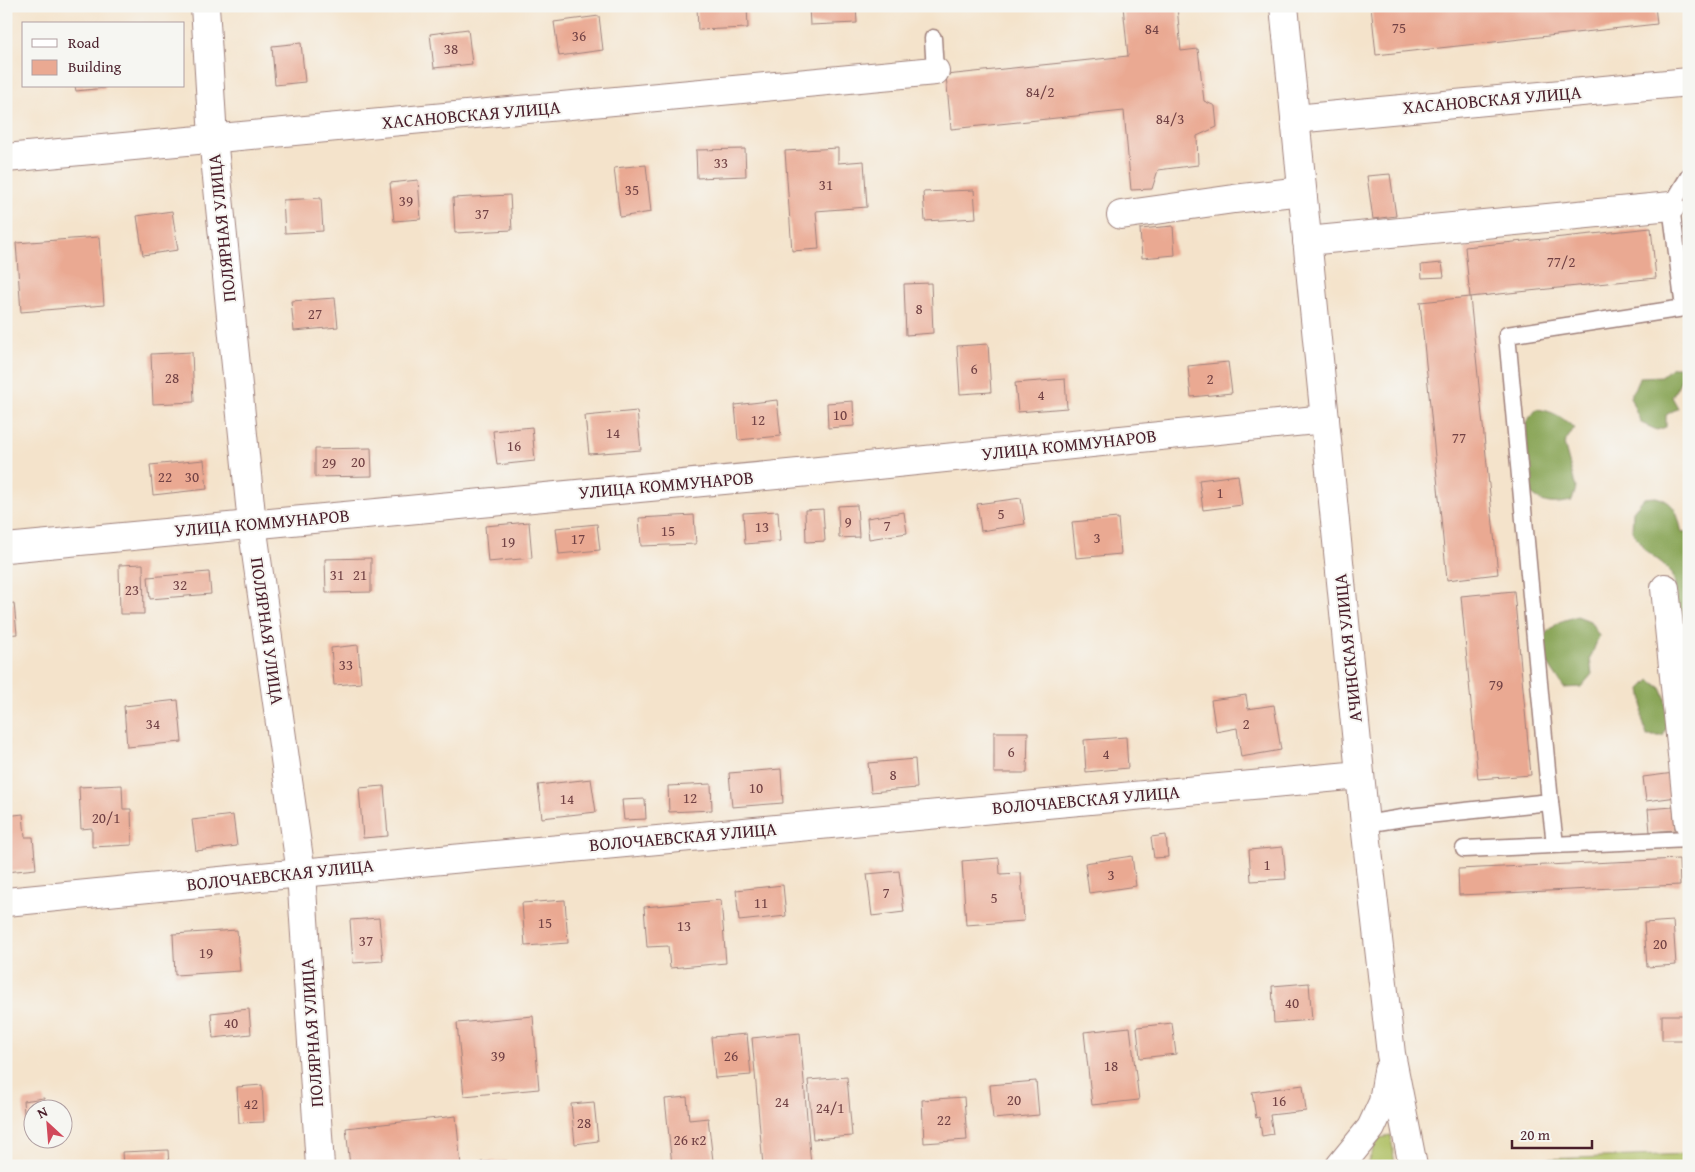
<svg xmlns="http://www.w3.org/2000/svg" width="1695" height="1172" font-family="'Gentium Book Plus',serif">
<rect width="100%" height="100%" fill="#f6f6f2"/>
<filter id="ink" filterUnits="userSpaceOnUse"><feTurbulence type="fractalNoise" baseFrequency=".02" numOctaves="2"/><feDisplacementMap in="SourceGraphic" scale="10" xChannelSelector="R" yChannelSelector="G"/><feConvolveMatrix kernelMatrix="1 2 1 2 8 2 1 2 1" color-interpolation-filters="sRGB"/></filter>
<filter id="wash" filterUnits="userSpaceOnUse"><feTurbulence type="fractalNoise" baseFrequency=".0096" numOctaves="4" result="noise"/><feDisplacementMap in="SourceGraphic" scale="20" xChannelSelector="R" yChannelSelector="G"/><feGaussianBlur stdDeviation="1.12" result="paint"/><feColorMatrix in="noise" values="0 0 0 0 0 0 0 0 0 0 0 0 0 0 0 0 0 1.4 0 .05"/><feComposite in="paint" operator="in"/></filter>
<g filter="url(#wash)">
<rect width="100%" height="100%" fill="#f4e3cb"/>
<!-- green -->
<g fill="#aebf62" stroke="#7c6f46">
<path d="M1391,1136L1395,1166H1366L1379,1138Z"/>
<path d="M1689,1154V1166H1487V1161Z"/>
</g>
<!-- forest -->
<g fill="#8aa658" stroke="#6a6242">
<path d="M1672,367H1681L1685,372L1672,397L1678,408L1666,415V427L1657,430L1641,423L1630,397L1640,377L1662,376Z"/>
<path d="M1537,409C1553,411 1562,417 1574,428L1564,444L1576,488L1572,501C1554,504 1545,506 1530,493L1526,422Z"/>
<path d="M1656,497C1676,502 1677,514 1682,532L1689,531V622L1683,623L1676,614L1675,584L1672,573L1662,563L1646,551L1632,531L1633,511L1644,498Z"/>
<path d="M1577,616L1590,621L1599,636L1590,659L1592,674L1581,687L1564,688L1544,658L1546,633L1559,622Z"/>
<path d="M1650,680L1661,688L1665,697L1668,725L1663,736H1647L1642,718L1643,701L1641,689Z"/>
</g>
<g id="blocks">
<!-- building -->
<g fill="#eaa992">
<path d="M697,6H747L748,28L698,30Z"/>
<path d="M809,6H856L857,23L810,25Z"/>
<path d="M1123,6H1177L1181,51L1198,49L1204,101L1215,106L1217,127L1197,136L1198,165L1158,170L1152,189L1131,190L1124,111L951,129L946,75L1128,56Z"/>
<path d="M1371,6H1655L1657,24L1376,55Z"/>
<path d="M599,16L603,50L559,56L554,22Z"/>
<path d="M468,29L472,64L434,68L430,34Z"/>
<path d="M301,43L305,82L275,85L272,46Z"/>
<path d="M75,86H105V88L76,91Z"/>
<path d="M838,148V163L864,161L867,207L816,211L819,249L792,251L785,151Z"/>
<path d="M745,149L746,176L697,178L696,150Z"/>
<path d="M646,165L651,212L620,217L614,168Z"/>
<path d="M1390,174L1396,216L1373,219L1367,176Z"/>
<path d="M418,180L421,219L394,221L390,183Z"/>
<path d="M974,190L976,218L925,221L923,192Z"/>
<path d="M510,195L512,230L455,233L453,198Z"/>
<path d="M321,198L323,231L285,233L283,200Z"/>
<path d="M172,211L178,250L143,255L137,216Z"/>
<path d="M1173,226L1175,255L1142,258L1140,229Z"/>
<path d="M1651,228L1656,278L1470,297L1465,247Z"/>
<path d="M99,237L104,305L21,312L16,243Z"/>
<path d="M1442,263L1444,277L1422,278L1421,265Z"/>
<path d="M931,283L933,333L906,335L904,284Z"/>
<path d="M1470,297L1498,574L1447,580L1420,302Z"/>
<path d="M335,298L338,327L294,331L291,301Z"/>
<path d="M988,344L991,392L960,394L957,346Z"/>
<path d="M192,352L194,402L153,404L151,354Z"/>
<path d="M1228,362L1232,393L1191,397L1188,366Z"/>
<path d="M1065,379L1067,408L1018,412L1015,383Z"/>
<path d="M777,400L781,436L738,440L735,405Z"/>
<path d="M853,401L854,426L828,428L827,403Z"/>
<path d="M637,411L641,450L589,454L585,416Z"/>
<path d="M532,427L535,461L497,465L493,431Z"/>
<path d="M371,448L372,476L315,477V449Z"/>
<path d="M204,460L207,489L153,495L150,465Z"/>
<path d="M1238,475L1242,505L1203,510L1199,480Z"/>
<path d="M1021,498L1025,524L981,531L977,504Z"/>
<path d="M857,505L859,537L839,538L838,506Z"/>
<path d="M823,509L825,541L806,542L805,510Z"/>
<path d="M778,511L780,541L745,544L743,513Z"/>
<path d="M904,512L907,533L869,539L867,518Z"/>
<path d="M694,515L696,544L641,546L639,518Z"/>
<path d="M1118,518L1121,554L1076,558L1072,522Z"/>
<path d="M529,522L532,558L488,562L485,526Z"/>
<path d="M597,524L600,550L559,554L556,528Z"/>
<path d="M371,558V592L326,593L325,559Z"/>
<path d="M143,564L144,614H120L119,565Z"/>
<path d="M209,572L211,594L150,599L148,577Z"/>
<path d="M1514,591L1531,775L1478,779L1461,596Z"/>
<path d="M14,603L17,634L6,635V604Z"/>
<path d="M358,645L361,683L334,685L331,648Z"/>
<path d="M1246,695L1248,709L1274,705L1281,750L1241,757L1237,728L1216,732L1211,700Z"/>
<path d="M178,700L182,742L127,747L124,706Z"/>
<path d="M994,732H1028L1027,773H994Z"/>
<path d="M1126,737L1128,768L1086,772L1084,740Z"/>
<path d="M915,759L917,788L871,792L868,763Z"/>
<path d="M781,769L783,803L732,807L729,773Z"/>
<path d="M1674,773L1677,797L1646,801L1643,777Z"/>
<path d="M591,779L596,812L542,818L538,785Z"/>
<path d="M711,784L712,810L669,812L668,786Z"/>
<path d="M122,785L123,809H131L132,845L92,847V828L81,829L79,787Z"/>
<path d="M384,786L388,836L363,838L359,788Z"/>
<path d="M645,799L646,819L624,820L622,800Z"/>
<path d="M1673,807L1675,830L1650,832L1648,809Z"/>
<path d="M23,814L25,837H33L36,869L6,872V816Z"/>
<path d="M233,815L237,846L196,851L192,820Z"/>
<path d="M1166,835L1168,857L1154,858L1151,837Z"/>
<path d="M1283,847L1286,879L1251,881L1249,850Z"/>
<path d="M1132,856L1136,886L1089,893L1085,863Z"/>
<path d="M999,858L1000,874L1021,873L1024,921L966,925L962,861Z"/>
<path d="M1679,859L1680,885L1459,895L1458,869Z"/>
<path d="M899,871L904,912L872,916L867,874Z"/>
<path d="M783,885L786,916L739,921L736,890Z"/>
<path d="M565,900L568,943L525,946L522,903Z"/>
<path d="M721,900L726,963L670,968L668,946L647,947L644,907Z"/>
<path d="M379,918L383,961L353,963L350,920Z"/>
<path d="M1673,921L1676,965L1647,967L1644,923Z"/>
<path d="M237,930L240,971L175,975L173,934Z"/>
<path d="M1309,983L1312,1020L1274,1023L1272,986Z"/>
<path d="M249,1009L251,1034L213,1038L211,1013Z"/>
<rect x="1662" y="1015" width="27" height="25"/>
<path d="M533,1016L539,1089L464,1096L457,1023Z"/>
<path d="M1172,1023L1176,1054L1140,1058L1137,1027Z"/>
<path d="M1130,1027L1139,1100L1092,1105L1084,1032Z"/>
<path d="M800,1033L811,1166H763L752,1038Z"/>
<path d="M747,1034L751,1075L715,1078L711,1037Z"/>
<path d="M847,1077L852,1136L813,1139L808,1080Z"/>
<path d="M1036,1081L1039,1115L993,1119L990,1085Z"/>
<path d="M262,1085L264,1122L239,1123L237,1087Z"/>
<path d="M1303,1085L1306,1111L1270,1115L1273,1134L1262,1136L1259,1117L1256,1118L1252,1092Z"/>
<path d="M687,1097L689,1120L708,1118L713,1161L672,1165L665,1099Z"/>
<path d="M964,1097L967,1140L924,1143L922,1100Z"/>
<path d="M44,1098L45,1110H32V1123L25,1124L23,1101Z"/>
<path d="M594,1102L598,1141L575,1144L571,1104Z"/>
<path d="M456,1116L461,1166H350L346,1128Z"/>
<path d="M168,1150L169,1166H123L122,1152Z"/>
<path d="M507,1161L508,1166H481V1162Z"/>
</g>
</g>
</g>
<g filter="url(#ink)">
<use href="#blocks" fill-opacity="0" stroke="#9f817b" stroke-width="1"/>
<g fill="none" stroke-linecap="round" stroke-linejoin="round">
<!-- service casing -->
<g stroke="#9f817b" stroke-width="19">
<g id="service">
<path d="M933,38L935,71"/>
<path d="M1550,802L1555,844"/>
<path d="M1365,824L1409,817L1550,802L1507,335L1684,308L1671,206L1689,176"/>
<path d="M1464,849L1689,839"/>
</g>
</g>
<!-- minor casing -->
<g stroke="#9f817b" stroke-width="30">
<g id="minor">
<path d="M205,6L213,138L252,524L301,873L320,1166"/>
<path d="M1295,119L1689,82"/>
<path d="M6,158L935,71"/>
<path d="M1121,215L1234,199L1302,191"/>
<path d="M1307,241L1671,206"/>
<path d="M6,548L809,472L1325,419"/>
<path d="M1665,588L1689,823"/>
<path d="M6,902L301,873L1360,775"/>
</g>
</g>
<!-- tertiary casing -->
<g stroke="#9f817b" stroke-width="30">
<g id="tertiary">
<path d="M1284,6L1365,824L1391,1054L1413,1166"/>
<path d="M1340,1166L1371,1128L1383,1102L1388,1071"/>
</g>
</g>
<!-- service -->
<use href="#service" stroke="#fff" stroke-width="16"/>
<!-- minor -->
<use href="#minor" stroke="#fff" stroke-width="28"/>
<!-- tertiary -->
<use href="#tertiary" stroke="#fff" stroke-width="28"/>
</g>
</g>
<g text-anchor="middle" stroke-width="4" stroke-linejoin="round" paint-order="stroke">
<!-- number labels -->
<g font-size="15" fill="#724245">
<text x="1399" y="33">75</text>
<text x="1152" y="34">84</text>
<text x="579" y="41">36</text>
<text x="451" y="54">38</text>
<text x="1040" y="97">84/2</text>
<text x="1170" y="124">84/3</text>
<text x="721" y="168">33</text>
<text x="826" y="190">31</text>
<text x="632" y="195">35</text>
<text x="406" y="206">39</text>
<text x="482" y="219">37</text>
<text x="1561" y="267">77/2</text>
<text x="919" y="314">8</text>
<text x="315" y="319">27</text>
<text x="974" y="374">6</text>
<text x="172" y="383">28</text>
<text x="1210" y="384">2</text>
<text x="1041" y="400">4</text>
<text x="840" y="420">10</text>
<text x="758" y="425">12</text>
<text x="613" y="438">14</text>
<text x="1459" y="443">77</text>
<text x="514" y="451">16</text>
<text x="358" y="467">20</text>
<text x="329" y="468">29</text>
<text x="165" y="482">22</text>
<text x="192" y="482">30</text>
<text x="1220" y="498">1</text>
<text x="1001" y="519">5</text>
<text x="848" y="527">9</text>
<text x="887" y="531">7</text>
<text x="762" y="532">13</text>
<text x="668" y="536">15</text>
<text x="1097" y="543">3</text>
<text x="578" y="544">17</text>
<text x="508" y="547">19</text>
<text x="337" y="580">31</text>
<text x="360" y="580">21</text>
<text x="180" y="590">32</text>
<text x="132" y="595">23</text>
<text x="346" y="670">33</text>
<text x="1496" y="690">79</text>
<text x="153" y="729">34</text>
<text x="1246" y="729">2</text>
<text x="1011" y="757">6</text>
<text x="1106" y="759">4</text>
<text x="893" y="780">8</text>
<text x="756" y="793">10</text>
<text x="690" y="803">12</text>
<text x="567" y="804">14</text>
<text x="106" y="823">20/1</text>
<text x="1267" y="870">1</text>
<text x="1111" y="880">3</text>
<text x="886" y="898">7</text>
<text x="994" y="903">5</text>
<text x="761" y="908">11</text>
<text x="545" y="928">15</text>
<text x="684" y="931">13</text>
<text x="366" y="946">37</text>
<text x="1660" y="949">20</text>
<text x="206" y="958">19</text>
<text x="1292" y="1008">40</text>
<text x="231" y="1028">40</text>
<text x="498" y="1061">39</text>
<text x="731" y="1061">26</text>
<text x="1111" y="1071">18</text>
<text x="1014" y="1105">20</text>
<text x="1279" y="1106">16</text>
<text x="782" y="1107">24</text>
<text x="251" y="1109">42</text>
<text x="830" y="1113">24/1</text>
<text x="944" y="1125">22</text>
<text x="584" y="1128">28</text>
<text x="690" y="1145">26 к2</text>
</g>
<!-- street labels -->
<g font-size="18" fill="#4a1f2b" stroke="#f6f6f2">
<text transform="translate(1492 100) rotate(-5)" y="6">ХАСАНОВСКАЯ УЛИЦА</text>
<text transform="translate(471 115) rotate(-5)" y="6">ХАСАНОВСКАЯ УЛИЦА</text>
<text transform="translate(222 228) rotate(-96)" y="6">ПОЛЯРНАЯ УЛИЦА</text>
<text transform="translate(1069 445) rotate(-6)" y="6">УЛИЦА КОММУНАРОВ</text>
<text transform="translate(666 485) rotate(-5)" y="6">УЛИЦА КОММУНАРОВ</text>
<text transform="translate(262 523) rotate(-5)" y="6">УЛИЦА КОММУНАРОВ</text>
<text transform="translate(267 631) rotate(82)" y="6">ПОЛЯРНАЯ УЛИЦА</text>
<text transform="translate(1348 648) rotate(-96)" y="6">АЧИНСКАЯ УЛИЦА</text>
<text transform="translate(1086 800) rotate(-5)" y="6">ВОЛОЧАЕВСКАЯ УЛИЦА</text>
<text transform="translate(683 837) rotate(-5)" y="6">ВОЛОЧАЕВСКАЯ УЛИЦА</text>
<text transform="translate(280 875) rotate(-6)" y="6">ВОЛОЧАЕВСКАЯ УЛИЦА</text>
<text transform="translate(312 1033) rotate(-94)" y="6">ПОЛЯРНАЯ УЛИЦА</text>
</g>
</g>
<!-- margin -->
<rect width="1695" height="1172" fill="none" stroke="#f6f6f2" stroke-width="25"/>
<!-- legend -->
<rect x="22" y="22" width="162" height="65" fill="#f6f6f2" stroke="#b1a0a2"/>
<rect x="32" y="39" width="25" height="8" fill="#ffffff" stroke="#b1a0a2"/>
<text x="68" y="48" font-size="15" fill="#4a1f2b">Road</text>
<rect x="32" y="60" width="25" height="15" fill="#eaa992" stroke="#b1a0a2"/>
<text x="68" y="72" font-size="15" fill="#4a1f2b">Building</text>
<!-- north arrow -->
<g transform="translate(48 1124) rotate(334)"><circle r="24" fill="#f6f6f2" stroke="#b1a0a2"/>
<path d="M0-4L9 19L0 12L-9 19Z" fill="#d1495b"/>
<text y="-8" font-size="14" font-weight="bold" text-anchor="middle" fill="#4a1f2b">N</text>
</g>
<!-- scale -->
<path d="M1512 1140v8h80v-8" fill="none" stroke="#4a1f2b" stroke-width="2.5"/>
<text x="1520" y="1140" font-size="15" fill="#4a1f2b" stroke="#f6f6f2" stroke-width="4" paint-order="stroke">20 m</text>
</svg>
